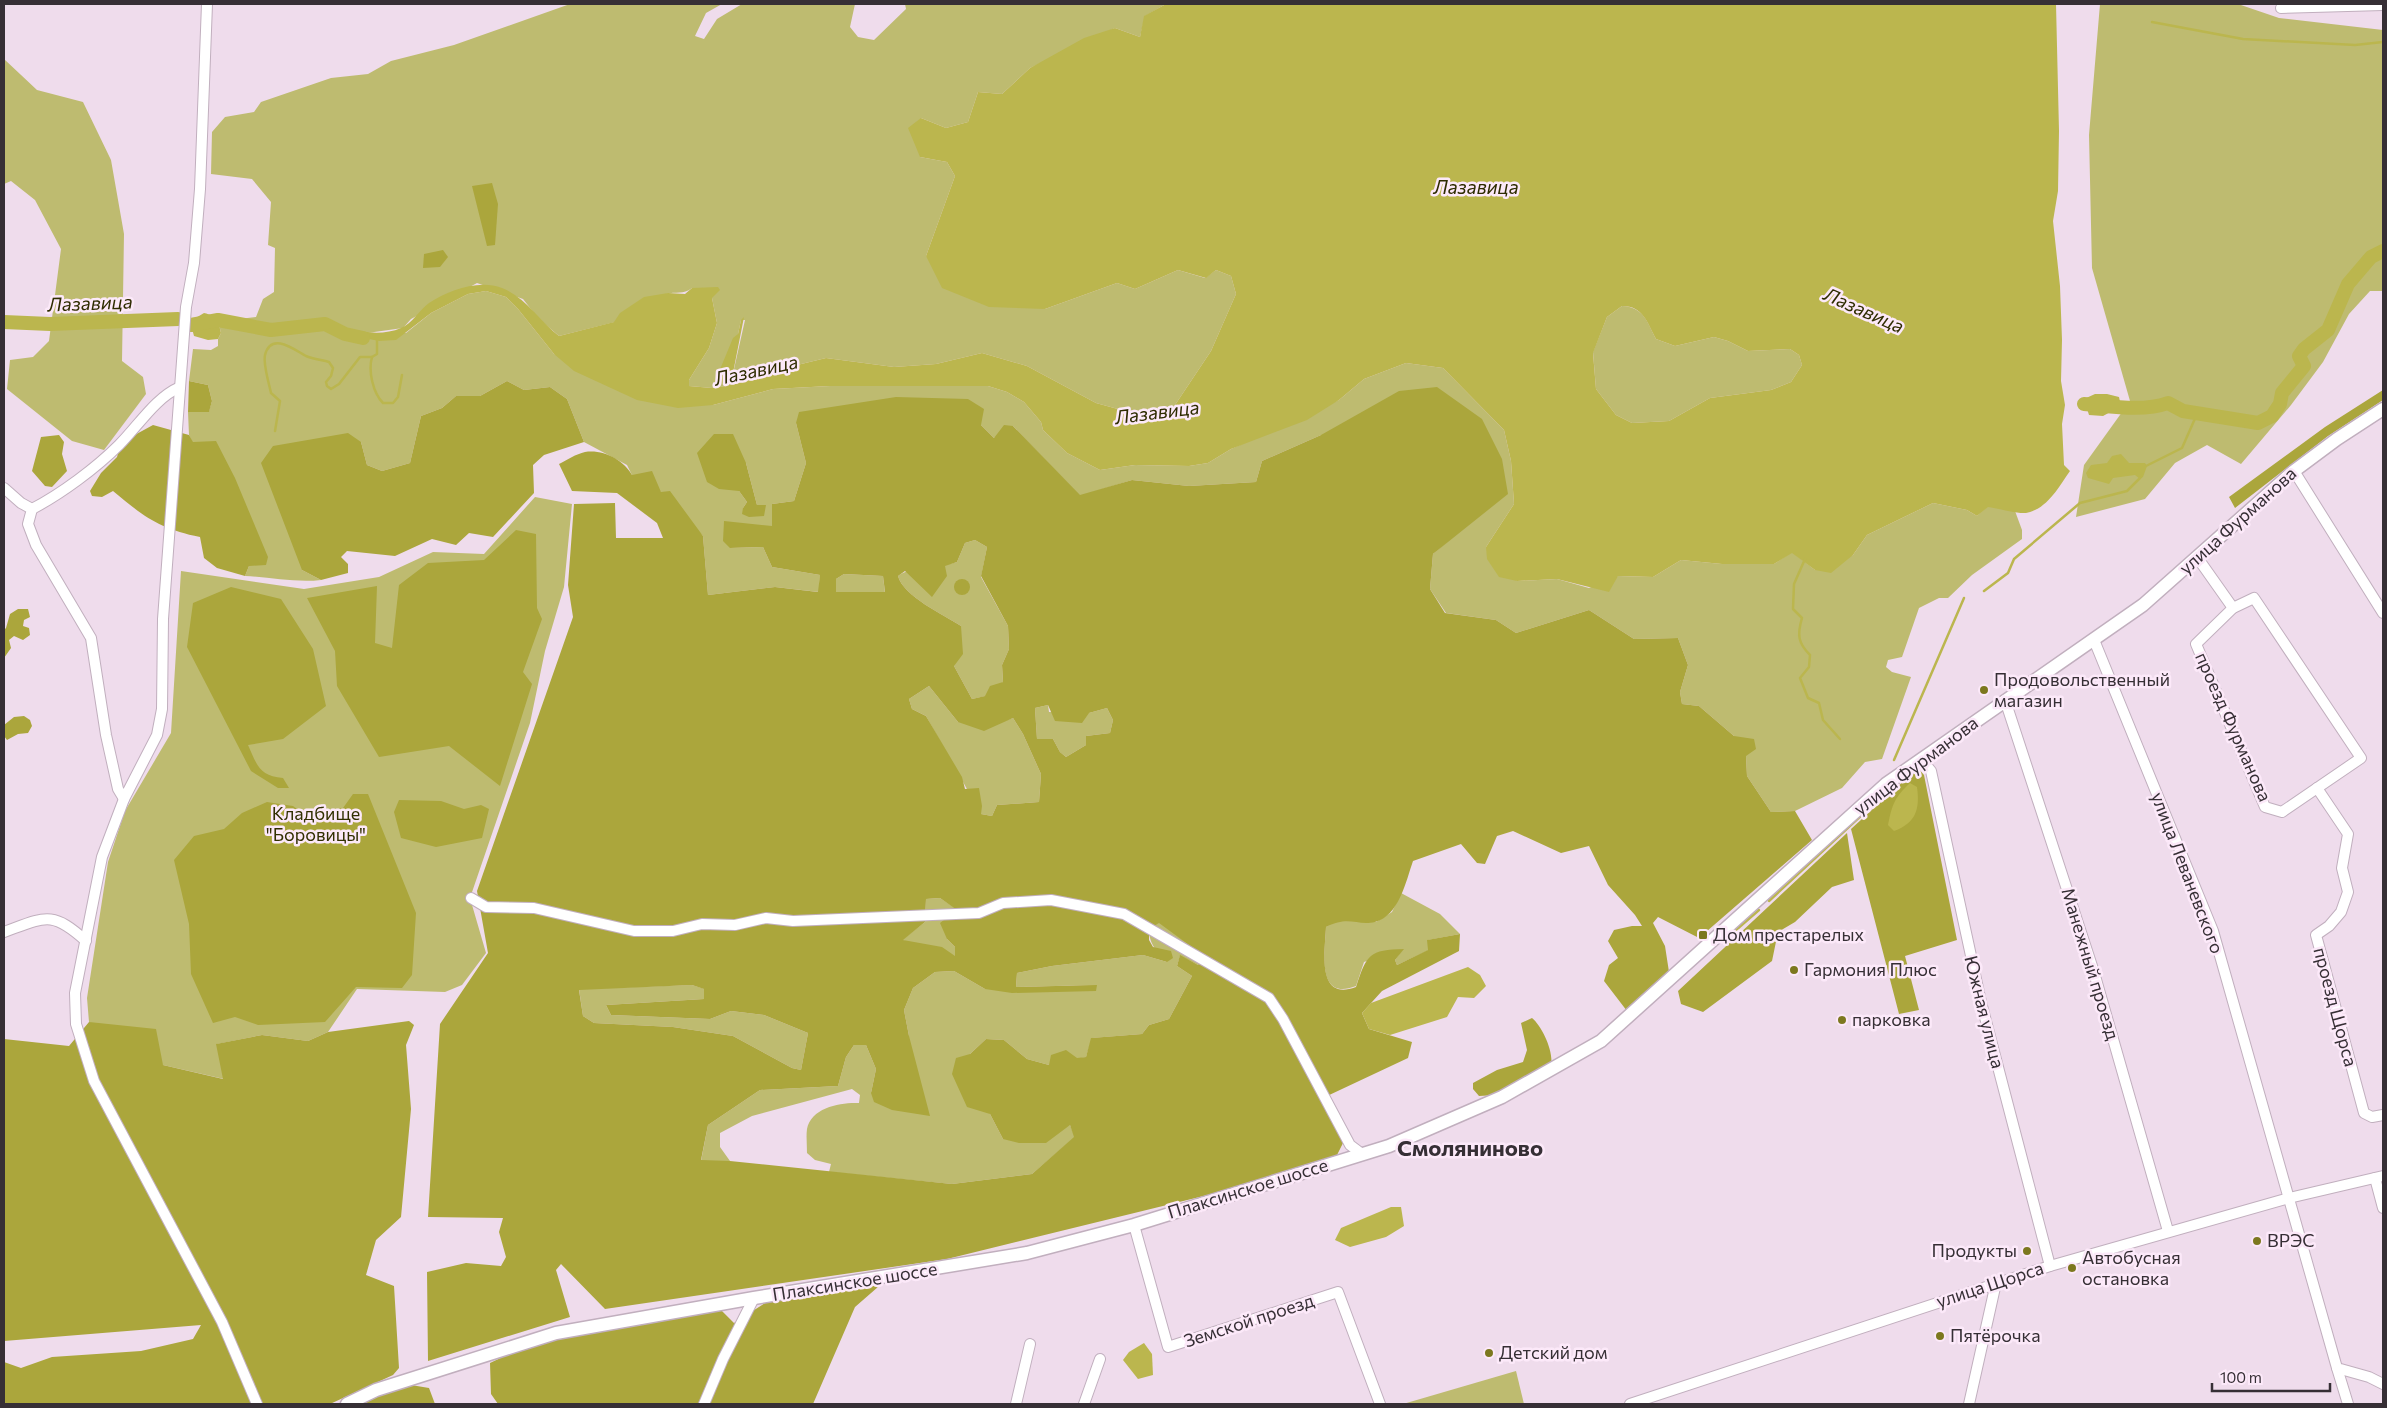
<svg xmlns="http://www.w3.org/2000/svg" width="2387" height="1408" font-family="Commissioner,sans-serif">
<rect width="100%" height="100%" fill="#efdcec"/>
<!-- green -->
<g fill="#bebb70" fill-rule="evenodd">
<path d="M570,4H722L706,13L695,36L704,39L717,19L742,4H855L850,27L858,37L874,40L906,9L905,4H1166L1145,16L1140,37L1115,28L1030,68L1002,94L978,92L968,122L946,128L921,118L920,157L947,162L955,176L926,256L1045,309L1117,283L1135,289L1178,270L1205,278L1216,270L1231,276L1236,294L1211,351L1173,408L1136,414L1096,403L1027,366L982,353L936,364L894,367L826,358L735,380L732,378L745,320H741L727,386L712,388L689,386V380L709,348L717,323L712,298L692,288C683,295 676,291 666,294C650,299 623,307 615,322L559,336L538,318L523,299L477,283L411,319L403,328L367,333L349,329L346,334L406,333L431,313L468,294L486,291L506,297L518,309L554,354L713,405L773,389L830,386H988L1007,392L1024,402L1041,422L1043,430L1067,453L1100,470L1135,465L1189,466L1208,463L1231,449L1339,400L1364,379L1406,363L1443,368L1504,430L1511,461L1514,504L1486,547L1517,581L1557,579L1589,588L1618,576L1653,577L1681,560L1722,564H1774L1792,552L1815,570L1853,555L1867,535L1933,503L1967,510L1977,516L1988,506L2015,511L2022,530V539L1972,575L1948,598H1939L1919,608L1902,657L1888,660L1886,667L1892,672L1911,677L1882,759L1865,762L1842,788L1795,811L1771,812L1747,776L1746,756L1734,736L1699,706L1682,704L1680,692L1688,665L1678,638L1634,639L1589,610L1516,633L1496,620L1446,613L1430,589L1433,554L1455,535L1321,435L1262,461L1256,482L1189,486L1132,480L1080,496L1013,426L994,438L981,425L796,423L806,463L794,501L772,504L773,526L730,548L763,547L772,567L820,575L819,592L775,587L708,595L703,536L661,492L632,475L627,465L584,442L567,399L550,387L524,390L507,381L480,396H456L442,408L421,416L410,463L382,471L367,465L361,442L302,570L321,580C296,583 270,577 245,576L249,566L189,435L188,412L209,411L212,401L208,385L189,381L193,349L211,350L218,346V339L221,333L218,320L214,316L239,319L256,317L263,299L274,292L275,248L268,245L271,202L252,179L211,174L212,132L225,117L254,112L261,102L331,78L368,74L391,61L454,45ZM746,463L757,505H766L743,508L747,502L739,491Z"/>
<path d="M2100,4H2238L2279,18L2383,30V291H2370L2349,314L2323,362L2291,405L2241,464L2207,445L2175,463L2145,499L2076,517L2084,465L2130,401L2092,268L2089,135Z"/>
<path d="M4,59L37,90L83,102L111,160L124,234L122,361L143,377L146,394L104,450L72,441L7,389L10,360L33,357L49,341L61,249L35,200L11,181L4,184Z"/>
<path d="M1622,306C1644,307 1647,322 1656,339L1675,346L1714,337L1728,341L1748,351L1790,349L1799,355L1802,365L1791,382L1771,390L1710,398L1669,421L1632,423L1616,415L1596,389L1593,352L1607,317Z"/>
<path d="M535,497L572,504L564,587L545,651L530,723L470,898L486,953L462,985L445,992L357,989L328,1032L308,1041L262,1035L217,1044L224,1079L163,1065L89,1022L87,998L108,862L125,811L171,733L181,571L304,589L379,577L433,552L484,554Z"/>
<path d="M975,540L987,547L981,577L1008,626L1009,649L1002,665L1003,682L986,696L972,699L954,666L961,626C944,615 903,596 898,576C913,565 939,568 957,562L965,543Z"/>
<path d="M844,574L883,576L885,593L836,592V579Z"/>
<path d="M929,686L958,722H1001L1013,718L1023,734L1041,774L1039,802L997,805L992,816L981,814L926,716L912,709L909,699Z"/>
<path d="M1048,705L1049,712L1089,713L1107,708L1113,720L1110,733L1086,736V745L1066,757L1060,752L1053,739H1037L1035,708Z"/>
<path d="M1401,893L1440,914L1460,934L1428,940L1429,950L1397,965L1395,960L1403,949L1364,962L1356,986C1316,1002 1325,951 1326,927L1339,920L1376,922L1392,912Z"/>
<path d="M940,898L958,910L947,939L955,947V957L902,940L925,922L926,899Z"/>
<path d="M1159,922L1205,956L1198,965L1180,956L1177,966L1192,976L1169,1019L1149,1025L1142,1034L1092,1038L1086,1057L1049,1065L1027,1059L1004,1040L986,1039L970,1054L990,1114L1003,1139L1070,1125L1075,1137L1032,1174L952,1184L829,1172L831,1164L815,1160L807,1153C807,1145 806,1136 807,1129C811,1107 842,1102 859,1103L860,1095L852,1089L752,1116L720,1133V1147L730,1161H701L708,1125L760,1090L838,1086L846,1057L854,1045H866L876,1069L871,1093L909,1036L904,1010L913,988L935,972L954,971L985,989L1096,985L1016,987L1017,973L1052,966L1143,955L1167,962C1157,951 1149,945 1149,929Z"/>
<path d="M692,985L705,989L704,999L606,1005L611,1015L710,1019L731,1011L764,1015L808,1033L801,1070L792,1068L733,1036L673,1027L594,1023L583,1016L579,989Z"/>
<path d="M1516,1371L1524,1404H1403Z"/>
</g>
<!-- forest -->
<g fill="#aba63c" fill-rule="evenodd">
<path d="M492,183L498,204L495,245L487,246L472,186Z"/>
<path d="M443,250L448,257L440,267L423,268L424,254Z"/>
<path d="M189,381L208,385L212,401L209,412H188Z"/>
<path d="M507,381L524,390L550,387L567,399L584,442L544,455L533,465L534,493L493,537L469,533L456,545L432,539L395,556L347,551L341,557L348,564V573L321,580L302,570L261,463L273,446L348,433L361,442L367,465L382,471L410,463L421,416L442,408L456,396H480Z"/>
<path d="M1437,387L1482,419L1502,459L1508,494L1433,554L1430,589L1445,613L1496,620L1516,633L1589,610L1634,639L1678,638L1688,665L1680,692L1682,704L1699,706L1734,736L1754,739L1756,749L1746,756L1747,776L1771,812L1795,811L1812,840L1699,938L1658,917L1653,923L1665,946L1669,972L1627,1011L1604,981L1609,965L1618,958L1608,941L1614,930L1632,926H1642L1635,915L1608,885L1589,846L1561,853L1513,831L1497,836L1485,864L1477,863L1461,844L1413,861C1406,881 1399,916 1375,922C1356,926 1349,915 1326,927C1325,951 1316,1002 1356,987C1367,954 1369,950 1404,949L1395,960L1397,965L1428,950L1427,940L1460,934L1459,951L1382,991L1362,1013L1369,1029L1412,1042L1408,1058L1325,1097L1344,1141L1337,1155L1314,1169L947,1259L605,1309L561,1264L556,1270L570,1317L428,1361L427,1272L466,1263L501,1266L506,1257L499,1232L503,1218L428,1217L440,1024L488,953L477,891L573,617L568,585L574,504L615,503L616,538H663L657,523L617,493L572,491L559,464C567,460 576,454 585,452C603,449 624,460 632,475L652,471L661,492L670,491L703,536L708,595L775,587L818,592L820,575L772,567L763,547L730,548L723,541L724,521L772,526V504L794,501L806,463L796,423L799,412L896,397L968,399L984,409L981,425L994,438L1004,425L1013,426L1080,495L1132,480L1189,486L1256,482L1262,461L1321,435L1399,391ZM975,540L987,547L981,576L1008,626L1009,649L1002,665L1003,682L990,686L985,696L972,699L954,666L963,654L961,626C944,615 903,596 898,576L905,571L932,597L947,576L945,566L957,562L965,543ZM844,574L883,576L885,592H836V579ZM929,686L958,722L984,731L1013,718L1023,734L1041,774L1039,802L997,805L992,816L981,814L982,806L979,788L965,789L962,777L926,716L912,709L909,699ZM1048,705L1055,721L1082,723L1089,713L1107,708L1113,720L1110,733L1086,736V745L1066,757L1060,752L1053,739H1037L1035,708ZM940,898L957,910L940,923L947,939L955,947V956L942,947L903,940L925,922L926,899ZM1159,923L1204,956L1198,965L1180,955L1177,966L1192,976L1169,1019L1149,1025L1142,1034L1091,1038L1086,1057L1077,1058L1066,1050L1051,1055L1049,1065L1027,1059L1004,1040L986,1039L970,1054L956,1058L952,1074L967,1107L990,1114L1003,1139L1019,1143H1046L1070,1125L1074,1137L1032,1174L952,1184L730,1161L701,1160L708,1125L760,1090L838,1086L846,1057L854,1045H866L876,1069L871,1093L874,1102L892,1110L930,1116L909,1036L904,1010L913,988L935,972L954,971L985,989L1012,993L1096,991L1097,985L1016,987L1017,973L1052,966L1143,955L1167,962L1173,958L1171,951L1153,947L1149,940V929ZM692,985L704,989V999L606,1005L611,1015L710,1019L731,1011L764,1015L808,1033L801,1070L792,1068L733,1036L673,1027L594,1023L583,1016L579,990Z"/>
<path d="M2383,390V400L2328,436L2235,508L2229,497L2325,427Z"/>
<path d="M153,425L189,435L193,442L216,441L235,478L268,557L266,565L249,566L245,576L217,568L204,558L200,537C160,529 144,517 113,491L102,497L92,496L90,491L101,473L117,457L119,450L131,437Z"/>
<path d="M714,434H733L746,463L757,505H766L764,516L749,517L742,514L743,508L747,502L739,491L719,489L707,482L697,453Z"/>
<path d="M59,435L64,442L62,454L67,471L52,487L45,486L32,471L41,437Z"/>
<path d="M516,530L536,534L537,608L542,619L523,672L532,684L500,786L449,746L379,757L337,686L335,651L307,598L377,586L375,643L392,648L399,585L428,563L484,560Z"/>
<circle cx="962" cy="587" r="8"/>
<path d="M231,587L281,599L313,649L326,706L283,739L248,745C257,765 259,776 283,778L289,788H278L251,771L187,647L193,603Z"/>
<path d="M18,609H28L30,617L24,620L23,626L29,628L30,635L23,640L14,636L9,640L11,648L4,658V630L6,628L10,614Z"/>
<path d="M24,716L30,720L32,726L28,733L18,734L7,740L4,736V725L14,717Z"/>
<path d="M1918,768L1924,775L1957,940L1905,956L1919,1010L1899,1014L1851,829Z"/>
<path d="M353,794H368L416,913L412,975L402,988L356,987L325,1022L258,1025L235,1017L213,1023L191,974L189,924L174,860L194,836L224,829L242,813L267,802L293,806L306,816L343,808Z"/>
<path d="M399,800L441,801L464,809L481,805L489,809L482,838L436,847L401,838L394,812Z"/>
<path d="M1847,833L1854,880L1832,887L1795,922L1778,932L1772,961L1703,1012L1681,1004L1678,991Z"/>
<path d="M1532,1018C1542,1026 1554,1052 1551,1065L1496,1095L1479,1096L1473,1089V1083L1497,1070L1523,1062L1527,1050L1521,1023Z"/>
<path d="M409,1021L414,1025L406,1045L411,1109L401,1217L376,1240L366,1275L394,1286L399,1368L393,1375L330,1404H4V1362L21,1368L52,1357L141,1351L193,1339L201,1325L4,1341V1039L69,1046L89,1022L156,1029L163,1065L223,1079L216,1044L262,1035L308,1041L328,1032Z"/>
<path d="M886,1280L855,1307L813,1404H498L491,1394L490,1363L524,1347L598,1330L720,1309L734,1323L765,1303Z"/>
<path d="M411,1385L429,1388L435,1404H361L378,1395Z"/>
</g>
<!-- water -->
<g fill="#bbb64e" fill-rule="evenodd">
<path d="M1166,4H2056L2059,131L2058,191L2053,221L2060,286L2062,340L2061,381L2065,405L2062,424L2064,465L2070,471C2059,486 2048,509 2026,513C2017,514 1997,508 1988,507L1977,516L1967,510L1933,503L1867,535L1853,555L1831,573L1815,570L1792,553L1774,564H1722L1681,560L1653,577L1618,576L1609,592L1557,579L1517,581L1499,577L1487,559L1486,547L1514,504L1511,461L1504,430L1443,368L1406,363L1364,379L1339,400L1307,420L1231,449L1208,463L1189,466L1135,465L1100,470L1067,453L1043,430L1041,422L1024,402L1007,392L988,386H830L773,389L713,405L678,408L637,400L574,371L554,354L518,309L506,297L486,291L468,294L431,313L396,340L379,341L345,334L349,329C366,333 385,335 401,328C412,324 420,309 429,303C449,290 479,279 502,288C524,296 540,321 559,336L614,322L620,313L644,297L668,293L685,294L692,288L718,287L720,290L712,298L717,323L709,348L689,380V386L712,388L726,386L716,379L733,338L738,334L741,320L744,317L732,378L735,380L826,358L894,367L936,364L982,353L1027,366L1096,403L1136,414L1173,408L1211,351L1236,294L1231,276L1216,270L1206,278L1178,270L1135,289L1117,283L1045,309L989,307L942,288L926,256L955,176L947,162L920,157L908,128L921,118L946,128L968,122L978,92L1002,94L1030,68L1084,38L1115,28L1140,37L1144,16ZM1622,306C1643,306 1647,322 1656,339L1675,346L1714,337L1728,341L1748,351L1790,349L1799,355L1802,365L1791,382L1771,390L1710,398L1669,421L1632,423L1616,415L1596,389L1593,353L1607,317Z"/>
<path d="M204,313C217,316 218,320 221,333L218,339L208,340L194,336L191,325L194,319Z"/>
<path d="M2095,394H2107L2119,397L2122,411L2114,410L2103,416L2089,415L2084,399Z"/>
<path d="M2121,454L2129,463H2145L2147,466L2143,477L2140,479L2135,475L2113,478L2109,484L2088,478L2086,473L2091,465L2107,463L2112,456Z"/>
<path d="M1910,783L1917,787C1920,809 1916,823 1894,831L1888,825C1892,804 1895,797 1910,783Z"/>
<path d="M1468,967L1480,975L1486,986L1474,998L1458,997L1447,1017L1390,1035L1369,1029L1362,1013L1371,1003Z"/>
<path d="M1391,1207H1401L1404,1226L1386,1237L1350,1247L1335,1240L1341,1228Z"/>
<path d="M1144,1343L1152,1354L1153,1375L1138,1379L1123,1360L1129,1352Z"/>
</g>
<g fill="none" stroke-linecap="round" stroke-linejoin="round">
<!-- stream -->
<g stroke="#bbb64e" stroke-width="2.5">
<path d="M2152,22L2243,39L2355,45L2383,42"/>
<path d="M372,357C368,371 373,393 383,403H393L398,397L402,375"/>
<path d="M275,431L280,401L271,393C269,383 263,365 265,355C271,331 295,350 306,356C313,359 322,360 329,362L333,368L331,376L326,382L327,386L331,389L339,384L360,357H372L377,354V339"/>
<path d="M2146,466L2182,448L2197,414"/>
<path d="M1805,559L1794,584L1793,609L1802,618C1797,635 1798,643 1810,655L1809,667L1800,678L1808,698L1819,703L1823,720L1840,739"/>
<path d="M1984,591L2008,573L2014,559L2080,503L2127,491L2140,478"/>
<path d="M1894,760L1964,598"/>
<path d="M1769,901L1893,786"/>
<path d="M1736,930L1759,910"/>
</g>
<!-- river -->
<g stroke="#bbb64e" stroke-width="14">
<path d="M4,322L50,324L178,319"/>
<path d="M191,325L218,320L271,330L325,324L345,334L363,338"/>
<path d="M2084,404C2110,406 2143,412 2168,403L2183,411L2258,423L2272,416L2280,404L2282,393L2304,366L2299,356L2304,349L2328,330L2348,284L2371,257L2383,251"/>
</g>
<!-- minor casing -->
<g stroke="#c1afbe" stroke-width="12">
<g id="minor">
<path d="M207,4L200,189L194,263L186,307L163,619L162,709L157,735L124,799L102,857L75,993L76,1024L94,1081L222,1322L257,1404"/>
<path d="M2281,8L2383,5"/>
<path d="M2294,471L2383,613"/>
<path d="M4,488L21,503L32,509L28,524L36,545L91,638L106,735L118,789L124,799"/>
<path d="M32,509C61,494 96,468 119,445C139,425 155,398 180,387"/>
<path d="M2197,557L2233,608"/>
<path d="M2254,598L2361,758L2282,812L2265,807L2196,644L2233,608Z"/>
<path d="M2094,640L2213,931L2337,1368L2369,1377L2383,1384"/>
<path d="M2005,700L2093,969L2168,1231"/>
<path d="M1921,759L1931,771L1981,1002L2050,1266"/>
<path d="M2317,788L2348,834L2342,868L2348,892L2341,912L2329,926L2316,935L2364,1113L2372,1117L2383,1115"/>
<path d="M471,898L486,907L534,908L634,931H673L702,924L735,925L766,918L793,921L979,913L1003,903L1051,900L1124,914L1269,998L1283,1019L1350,1145L1362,1154"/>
<path d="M4,932C45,917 52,910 86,941"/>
<path d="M2375,1178L2383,1208"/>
<path d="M1134,1225L1168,1347L1338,1292L1380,1404"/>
<path d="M2337,1368L2348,1404"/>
<path d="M704,1404L723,1359L754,1298"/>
<path d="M1016,1404L1030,1344"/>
<path d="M1084,1404L1100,1359"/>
<path d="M1630,1404L2050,1266L2289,1198L2383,1176"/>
<path d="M1969,1404L1996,1283"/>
</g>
</g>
<!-- major casing -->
<g stroke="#c1afbe" stroke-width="15">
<path id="major" d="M347,1404L376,1390L556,1333L754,1298L1027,1253L1134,1225L1389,1146L1502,1097L1601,1041L1886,784L2143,605L2294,471L2337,439L2383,409"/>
</g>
<!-- minor -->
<use href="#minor" stroke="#fff" stroke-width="10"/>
<!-- major -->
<use href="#major" stroke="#fff" stroke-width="12"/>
</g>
<!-- markers -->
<g fill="#7c781e" stroke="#fce9f9" stroke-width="2">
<circle cx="1984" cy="690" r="5"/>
<rect x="1698" y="930" width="10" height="10" rx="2.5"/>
<circle cx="1794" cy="970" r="5"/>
<circle cx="1842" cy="1020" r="5"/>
<circle cx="2257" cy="1241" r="5"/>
<circle cx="2027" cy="1251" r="5"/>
<circle cx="2072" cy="1268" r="5"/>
<circle cx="1940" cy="1336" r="5"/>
<circle cx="1489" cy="1353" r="5"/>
</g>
<g text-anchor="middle" stroke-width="5" stroke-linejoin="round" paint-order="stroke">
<!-- street labels -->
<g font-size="18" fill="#362f35" stroke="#fce9f9">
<text transform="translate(2238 521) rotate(-42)" y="6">улица Фурманова</text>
<text transform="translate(2233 727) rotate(66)" y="6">проезд Фурманова</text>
<text transform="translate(1916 766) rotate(-37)" y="6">улица Фурманова</text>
<text transform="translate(2187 873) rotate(69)" y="6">улица Леваневского</text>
<text transform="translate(2090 964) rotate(73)" y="6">Манежный проезд</text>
<text transform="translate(2335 1007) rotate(75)" y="6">проезд Щорса</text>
<text transform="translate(1984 1012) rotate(76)" y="6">Южная улица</text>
<text transform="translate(1248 1189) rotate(-17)" y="6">Плаксинское шоссе</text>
<text transform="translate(855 1282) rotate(-9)" y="6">Плаксинское шоссе</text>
<text transform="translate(1990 1285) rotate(-18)" y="6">улица Щорса</text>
<text transform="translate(1249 1321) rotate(-18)" y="6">Земской проезд</text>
</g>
<!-- poi labels -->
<g font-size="18" fill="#362f35" stroke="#fce9f9" text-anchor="start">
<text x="1994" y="686">Продовольственный<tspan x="1994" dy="21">магазин</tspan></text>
<text x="1713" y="941">Дом престарелых</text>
<text x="1804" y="976">Гармония Плюс</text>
<text x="1852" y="1026">парковка</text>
<text x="2267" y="1247">ВРЭС</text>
<text x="2017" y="1257" text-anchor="end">Продукты</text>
<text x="2082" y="1264">Автобусная<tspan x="2082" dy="21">остановка</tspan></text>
<text x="1950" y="1342">Пятёрочка</text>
<text x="1499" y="1359">Детский дом</text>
</g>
<!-- park labels -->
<g font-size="18" fill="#312f01" stroke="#fce9f9">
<text x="316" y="820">Кладбище<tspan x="316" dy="21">"Боровицы"</tspan></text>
</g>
<!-- water labels -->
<g font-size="19" font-style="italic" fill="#2e2c00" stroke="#fce9f9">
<text x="1476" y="194">Лазавица</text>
<text transform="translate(90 303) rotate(-2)" y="7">Лазавица</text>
<text transform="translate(1864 310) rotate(24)" y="7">Лазавица</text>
<text transform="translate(756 370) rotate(-12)" y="7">Лазавица</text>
<text transform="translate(1157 412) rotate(-7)" y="7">Лазавица</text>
</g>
<!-- district labels -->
<g font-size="22" font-weight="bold" fill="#362f35" stroke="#fce9f9">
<text x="1470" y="1156">Смоляниново</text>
</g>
</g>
<!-- border -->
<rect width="2387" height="1408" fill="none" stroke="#362f35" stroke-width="10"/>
<!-- scale -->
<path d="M2212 1383v8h118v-8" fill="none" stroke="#362f35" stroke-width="2.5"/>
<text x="2220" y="1383" font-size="15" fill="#362f35" stroke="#fce9f9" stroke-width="4" paint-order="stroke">100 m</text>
</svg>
